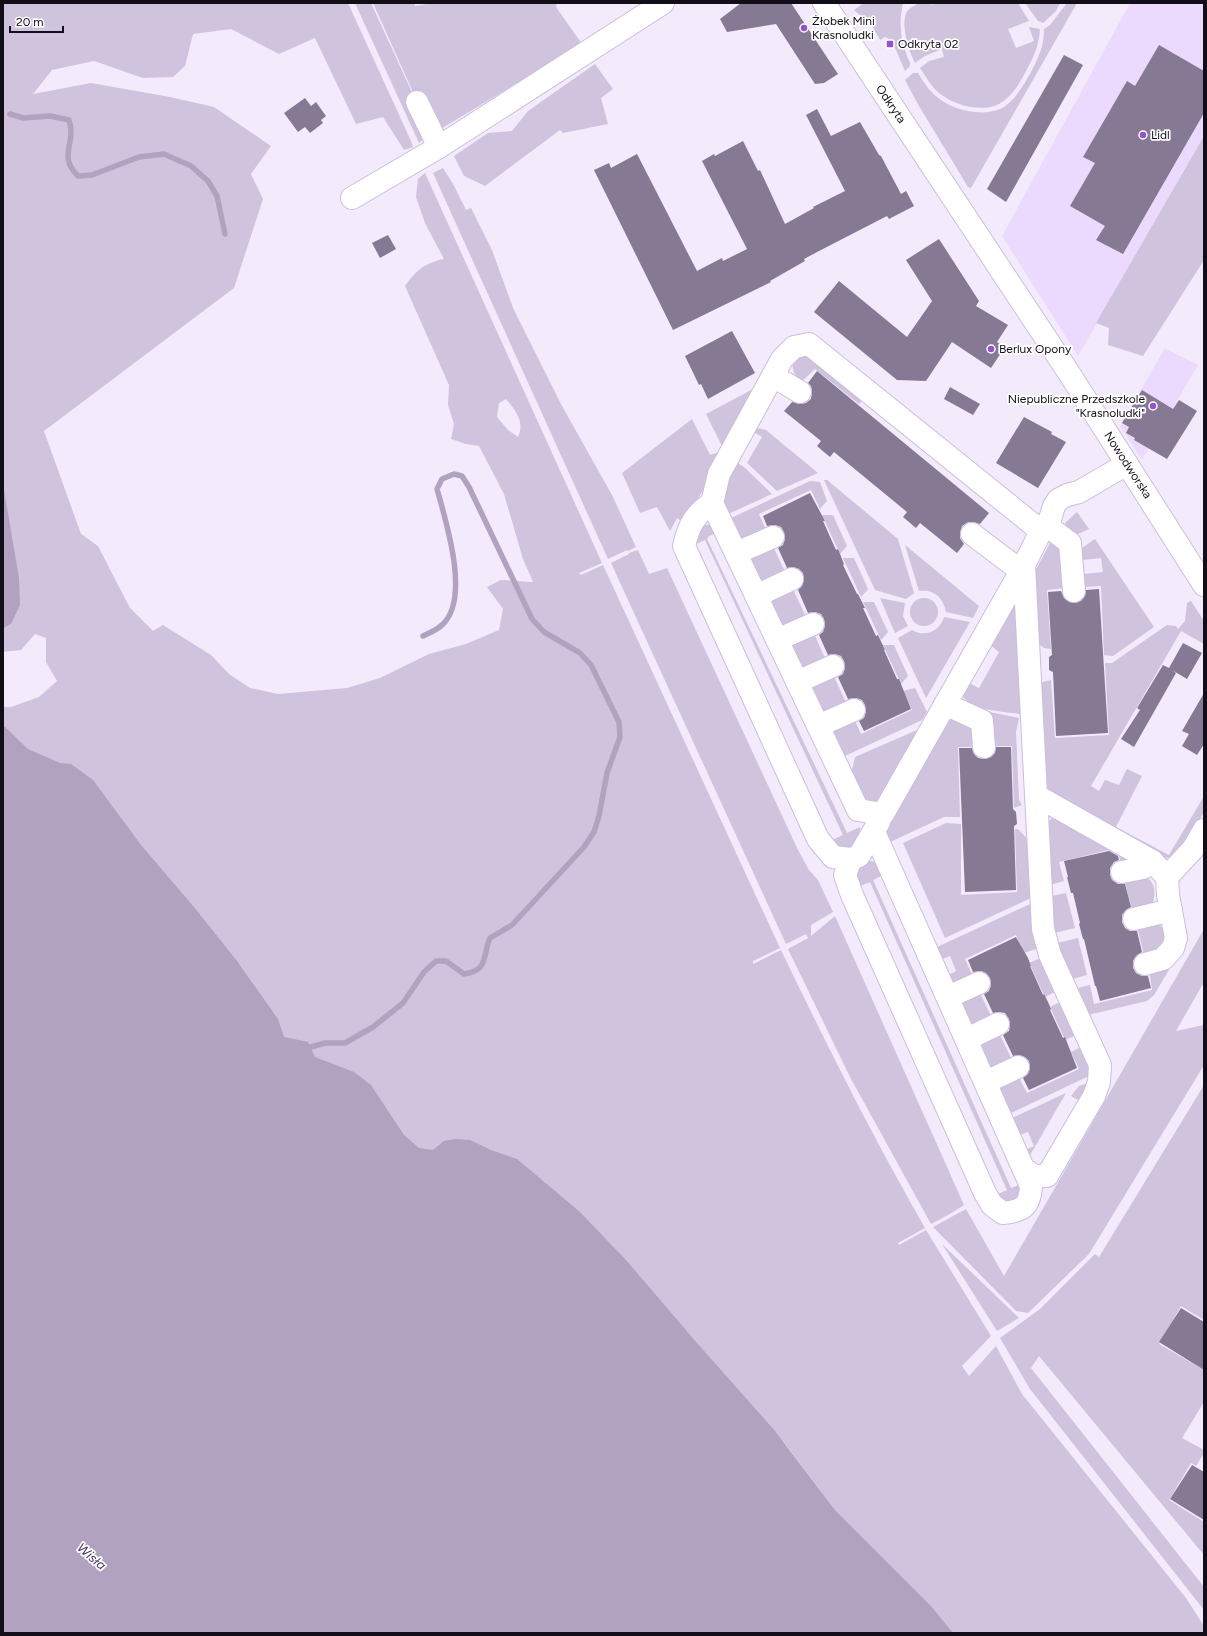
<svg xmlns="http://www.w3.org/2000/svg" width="1207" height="1636" font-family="Figtree,sans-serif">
<rect width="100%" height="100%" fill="#f3eafc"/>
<!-- built -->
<g fill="#ebdafd">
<path d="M1130,3H1204V136L1078,356L1002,236Z"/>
<path d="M1165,348L1198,365L1142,460L1120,426Z"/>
</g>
<!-- green -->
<g fill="#d0c3de" fill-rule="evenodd">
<path d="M3,3H348L411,141L413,147L404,150L383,117L356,124L315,38L279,54L231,29L193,34L185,66L173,77L143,78L94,61L52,70L33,94L91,83L170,97L214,107L271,146L251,174L263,199L234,288L44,431L81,534L98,546L130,608L153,631L163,625L211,655L229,674L250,688L278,694L347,688L380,678L429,654L466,644L499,630L503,609L487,587L501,580L533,582L523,559L504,494L479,446L466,444L451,439L454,424L448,405L449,385L405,286C415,271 426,262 444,259L425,223L416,197L418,179L425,173L602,563L579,573L581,575L603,565L780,948L753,961V964L781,950C826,1044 873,1137 925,1228L898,1243L899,1245L926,1230L991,1336L962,1366L969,1376L996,1346L1022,1394L1186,1598L1204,1626V1633H947L835,1510L783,1441L423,1182L3,799V707H11L39,697L57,681L46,662V638L35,634L21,650L3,652ZM506,399C516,411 525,422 518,437L508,430L497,417L499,403Z"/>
<path d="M355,3H371L416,101L407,105L424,139L419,143Z"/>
<path d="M373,3H414L415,6L432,3H557L556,7L582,44L439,130L417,101Z"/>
<path d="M864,3H903C898,24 901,44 910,63V66L905,71L896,50L889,39L885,37L880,40L872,26L854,10Z"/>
<path d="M919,3H930L931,5L935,3H1018L1029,21L1008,29L1016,48L1034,41L1029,27L1040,29C1039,45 1034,57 1026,71C1020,83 1011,98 999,104C982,113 953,105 939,93C931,86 926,77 920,68L929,61L944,57L942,49L925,56L915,63C909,51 899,22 908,10C911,7 916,5 919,3Z"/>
<path d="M1025,3H1060L1056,11L1043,23L1038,21Z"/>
<path d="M1067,3H1077L971,188L968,187L919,106L905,80L913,73H918C923,81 929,91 937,97C952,110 981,117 1000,109C1014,103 1024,84 1031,72C1039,56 1044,47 1044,29L1050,25Z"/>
<path d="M595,64L613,89L601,98L608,124L563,133L560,130L485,186L464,176L454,156L488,133L512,131L528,111Z"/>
<path d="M1204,136V260L1143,356L1108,345L1109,328L1096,323Z"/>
<path d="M443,168L453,184L466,210L471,208L492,250L513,308L562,406L612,495L636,547L628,551L627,550L608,559L433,173Z"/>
<path d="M801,351L864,398L859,404L815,369L800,383L794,373L791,359Z"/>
<path d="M755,388L725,452L706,414Z"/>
<path d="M692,419L710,455L719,452L722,457L684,523L677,518L670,531L657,507L640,513L622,473Z"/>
<path d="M757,428L766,430L818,473L777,491L747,463L762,437L752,431Z"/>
<path d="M735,461L745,468L772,494L726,515L721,502Z"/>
<path d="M824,480H827L898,539L914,593L906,599L875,590Z"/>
<path d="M810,481L820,482L827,501L820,509L811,490L759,514L767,532L742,539L737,536L729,519Z"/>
<path d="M1077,512L1089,529L1078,534L1068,529L1065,523Z"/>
<path d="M822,515H833L847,546L840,554Z"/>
<path d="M711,524L720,531L709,536L707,539L847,833L860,827C862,839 851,853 838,848C835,846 832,843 830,841L843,835L705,540L692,546L702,526Z"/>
<path d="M1095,539L1154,627L1113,656L1104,655L1101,586L1084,587L1083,574L1103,572L1101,558L1083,560L1082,548Z"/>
<path d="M771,542L787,576L766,584C754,578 749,570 751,556Z"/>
<path d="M1050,543C1066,543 1063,577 1064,588L1047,590L1051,649L1044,648L1035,641L1032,577Z"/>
<path d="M905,545L979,606L973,618L946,612C943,597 934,589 919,591Z"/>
<path d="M638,550L649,574L667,568L798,850L809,870L818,880L833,912L811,925V936L835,916L964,1205L950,1214L931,1224L850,1077L788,949L808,938L806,934L786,944L611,563L629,554V553Z"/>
<path d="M843,558H854L868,589L861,597Z"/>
<path d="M791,585L808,621L787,628L778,623L769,606L770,599Z"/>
<path d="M880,598L905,603L903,616L908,626L895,633Z"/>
<circle cx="924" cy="612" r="14"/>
<path d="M1191,601L1204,621V644L1181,631L1091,786L1099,791L1105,780L1119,785L1127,769L1142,776L1116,827L1169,855L1204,796V812L1180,853L1172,857L1164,858L1154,856L1059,804L1044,783L1038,688L1043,682L1051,680L1055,738L1109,735L1105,663H1112L1167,625L1176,626L1178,629L1185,621L1187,603Z"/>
<path d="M863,602H874L888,632L881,640Z"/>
<path d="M1011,606L1019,608L1025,700L1020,714C1006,712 969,710 963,696L969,683L979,688L999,652L989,644Z"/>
<path d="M944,617L970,622L926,698L898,638L912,630C925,638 940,631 944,617Z"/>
<path d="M812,629L827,663L806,671C795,664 789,656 792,642Z"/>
<path d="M883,645H894L908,676L901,684Z"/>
<path d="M832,672L848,707L819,713L809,691L816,679Z"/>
<path d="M915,688L927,712L922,720L845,756L838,753L832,741L833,728L853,716L861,734L912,710L903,691Z"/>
<path d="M980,710L1019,718L1016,732L1019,800L1022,805L1014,808L1012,746H995L993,719Z"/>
<path d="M949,720H955L973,729L975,747H958L960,817H944L888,843L884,835L888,818L942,723Z"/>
<path d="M917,730L921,733L884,798L876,802L867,803L847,771L852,770L855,757Z"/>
<path d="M1053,817L1136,855L1122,867L1117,848L1059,862L1064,881L1050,885L1044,826Z"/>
<path d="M946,823L961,824V895L1017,892L1015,829H1018L1032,844L1031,898L945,938L903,843Z"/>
<path d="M869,861L877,862L885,874L873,880L1011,1188L1024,1183L1021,1198L1007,1204L994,1196L1007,1190L870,882L858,887C854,871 855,869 869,861Z"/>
<path d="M1123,876C1130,876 1140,874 1145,877C1157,882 1156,898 1151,907L1133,913Z"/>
<path d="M1066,893L1075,928L1050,934L1047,897Z"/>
<path d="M1030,904L1035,906L1039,948L1024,953L1016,935L965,959L974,979L954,984L947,976L956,971L950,956L940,960L935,948Z"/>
<path d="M1136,922C1160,922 1163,920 1166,946L1145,959Z"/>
<path d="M1204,929V982L1176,1031L1204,1025V1065L1089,1254L1028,1313L1016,1311L933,1227L966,1209L1004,1276Z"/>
<path d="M1078,938L1087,975L1069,980L1053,944Z"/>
<path d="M1043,957L1059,990L1045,997L1029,963Z"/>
<path d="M1173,963L1154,995L1147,1001L1088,1015L1074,989L1090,985L1094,1004L1152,990L1149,969Z"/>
<path d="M978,989L994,1022L971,1025L961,1006L963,995Z"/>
<path d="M1064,1000L1079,1034L1065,1040L1050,1007Z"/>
<path d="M998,1031L1014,1064L990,1068L981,1054L980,1043Z"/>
<path d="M1085,1045L1095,1073L1009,1114C1004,1105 994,1089 1005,1080C1008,1078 1014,1076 1017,1074L1027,1093L1079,1069L1071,1052Z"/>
<path d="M1094,1081L1083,1103L1071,1096L1079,1086Z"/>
<path d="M1204,1085V1320L1181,1306L1159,1344L1204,1370V1402L1182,1438L1204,1450V1453L1196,1466L1191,1463L1169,1500L1204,1522V1555L1039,1356L1031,1368L1204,1587V1610L1030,1389L1000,1338L1040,1309L1095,1254L1099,1257Z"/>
<path d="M1066,1093L1029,1157L1024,1151L1034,1146L1028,1132L1017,1136L1010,1119Z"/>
<path d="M942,1244L1019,1318L997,1331Z"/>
</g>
<!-- water -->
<g fill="#b1a3c0">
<path d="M3,484L19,578L20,605L11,624L3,628Z"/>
<path d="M3,725L28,749L60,763L71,764L93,780L141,845L194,907L237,961L278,1019L284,1037L308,1042L315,1057L354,1072L371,1085L404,1135L419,1148L433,1150L444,1141L455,1139L470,1140L491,1150L517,1159L580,1212L626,1260L697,1343L775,1431L835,1510L931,1606L953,1633H3Z"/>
</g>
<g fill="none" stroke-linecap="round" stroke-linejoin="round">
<!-- stream -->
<g stroke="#b1a3c0" stroke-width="5.5">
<path d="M10,114L23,118L50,116L69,120C77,143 57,156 78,176L92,175L139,157L164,154L191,166L208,181L217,196L225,234"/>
<path d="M304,1049L325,1043H345L373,1027L403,1003L424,972L436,961H446L464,974C489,970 482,957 490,938L512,925L584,847L594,832L599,816L607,773L620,737L619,722L591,665L580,653L544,632L532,619L469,487L462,476L454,474L442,479L437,489C446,522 471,599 442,625C437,630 429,633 423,636"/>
</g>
</g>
<!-- building -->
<g fill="#867993">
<path d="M741,3H791L838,74L824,83L815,84L776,24L727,32L720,19Z"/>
<path d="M1159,45L1204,71V113L1123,254L1096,240L1105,226L1070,206L1095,163L1083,157L1127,81L1135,86Z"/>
<path d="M1064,55L1083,65L1006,202L987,189Z"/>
<path d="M305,98L311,106L316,102L326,116L321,120L323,123L310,133L305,127L298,132L284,113Z"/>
<path d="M817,109L831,136L860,122L879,155L881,156L901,194L906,191L914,206L889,219L887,216L819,251L804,259L805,261L770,281L771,282L673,330L594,170L609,163L611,168L637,154L697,271L722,258L723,261L747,249L702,161L714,154L715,156L743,141L758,171L760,170L785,224L814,208L813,207L845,191L806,115Z"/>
<path d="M388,235L396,249L380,258L372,243Z"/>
<path d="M939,239L979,301L976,306L1008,325L997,342L1005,347L991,368L952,342L926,381L897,380L814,312L839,281L907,337L932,301L906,260Z"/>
<path d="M732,331L755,373L708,399L701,384L699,385L685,356Z"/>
<path d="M817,371L989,513L980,524L973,522H968L962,526L960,533V538L964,544L957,553L920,523L916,528L903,517L907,512L834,452L830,457L824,452L817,446L821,441L784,411L792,402L800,404L806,403L811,399L812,392L811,386L808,383Z"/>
<path d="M950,387L980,404L973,415L944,399Z"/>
<path d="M1142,390L1173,409L1179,400L1197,411L1167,459L1134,440L1135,438L1126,433L1129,427L1122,423Z"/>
<path d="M1024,417L1052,432L1051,434L1066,442L1038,488L996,463Z"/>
<path d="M810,493L825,521H823L836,550L838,549L844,564L843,565L857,594H858L865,608H863L876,636L878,635L885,650H884L897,679H899L911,709L864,731L859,721L864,718L866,712L865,705L862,700L856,698L848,699L838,677L843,674L845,668L844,661L841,656L835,654L828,655L819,635L823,632L825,626L824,619L821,614L815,612L808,613L798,590L802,586L804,580L803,573L799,569L793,567L787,568L778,548L783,545L785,539L784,532L781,527L775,525L767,526L763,516Z"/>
<path d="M1099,589L1108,733L1056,736L1053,672L1049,670V657L1052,655L1048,592L1061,591L1064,598L1069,602L1075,603L1081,601L1085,596L1086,590Z"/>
<path d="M1183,643L1202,653L1187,679L1172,670L1176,673L1134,747L1121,739L1140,710L1137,708L1163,665L1169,668Z"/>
<path d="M1204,693V744L1197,755L1182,746L1189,734L1182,731Z"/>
<path d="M996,747H1011L1013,809L1016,812L1017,824L1014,826L1016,890L965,892L959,748H972L974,754L978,758L985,759L991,757L995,753Z"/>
<path d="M1109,851L1118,856L1119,860L1114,862L1110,868V875L1112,880L1118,884H1125L1131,907L1126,910L1122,915V922L1125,928L1130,931H1137L1142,952L1136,956L1133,961V968L1136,973L1142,976H1148L1151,988L1100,1001L1096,986H1095L1084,939H1083L1079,924L1080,923L1073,893H1071L1067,877H1068L1064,861Z"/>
<path d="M1016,937L1028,958L1031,966H1030L1043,995L1044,994L1048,1002L1051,1009L1050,1010L1063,1038L1065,1037L1077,1068L1029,1090L1023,1078L1028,1074L1030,1068L1029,1061L1025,1057L1019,1055L1013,1056L1003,1035L1009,1031L1010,1025L1009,1019L1005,1013L999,1012L993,1013L984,994L989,991L991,985L990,978L986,973L981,971L973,972L968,960Z"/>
<path d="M1181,1308L1204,1322V1370L1159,1342Z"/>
<path d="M1192,1465L1204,1472V1520L1170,1499Z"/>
</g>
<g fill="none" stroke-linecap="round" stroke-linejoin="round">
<!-- minor casing -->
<g stroke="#ccbedb" stroke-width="24">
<g id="minor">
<path d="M824,3L1067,370L1204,585"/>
<path d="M417,102L439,147"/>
<path d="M352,198L439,147L663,3"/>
<path d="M773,376L800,392"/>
<path d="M712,503C694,515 689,525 684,546L818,839L833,857L851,859L859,856L879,822"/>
<path d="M1046,525L1070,543L1074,591"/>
<path d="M1041,531L809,344L794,347L782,359L719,474L712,503L858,810L883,814L1021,571L1041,531L1050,519L1054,506L1058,500L1067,495L1079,492L1127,464"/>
<path d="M972,534L1021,571"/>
<path d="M736,553L773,537"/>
<path d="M1024,565L1043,929L1050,955L1100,1065L1099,1082L1094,1096L1047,1176H1035L1025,1170"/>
<path d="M756,596L792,579"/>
<path d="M777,640L813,624"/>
<path d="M797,682L833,666"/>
<path d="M945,704L982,721L984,747"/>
<path d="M818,726L854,710"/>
<path d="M1037,796L1152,861L1167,877L1193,849L1204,830"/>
<path d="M851,859L845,875L852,895L985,1193L992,1205L1003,1213C1022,1211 1030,1207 1031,1186L874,832"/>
<path d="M1122,872L1143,868L1152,861"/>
<path d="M1134,919L1171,910"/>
<path d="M1145,964L1163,959L1173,948L1176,938L1168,895L1167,877"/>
<path d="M948,997L979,983"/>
<path d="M967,1039L998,1024"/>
<path d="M986,1082L1018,1067"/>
</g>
</g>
<!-- minor -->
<use href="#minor" stroke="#fff" stroke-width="22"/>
</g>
<!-- markers -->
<g fill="#9453c9" stroke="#fff" stroke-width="1.5">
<circle cx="804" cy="28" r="4"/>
<rect x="886" y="40" width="8" height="8" rx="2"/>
<circle cx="1143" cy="135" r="4"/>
<circle cx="991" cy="349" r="4"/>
<circle cx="1153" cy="406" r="4"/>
</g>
<g text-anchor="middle" stroke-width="3.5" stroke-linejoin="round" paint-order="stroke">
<!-- poi labels -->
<g font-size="12" fill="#120e17" stroke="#fff" text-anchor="start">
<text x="812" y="25">Żłobek Mini<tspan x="812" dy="14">Krasnoludki</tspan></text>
<text x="898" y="48">Odkryta 02</text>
<text x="1151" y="139">Lidl</text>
<text x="999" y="353">Berlux Opony</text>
<text x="1145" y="403" text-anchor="end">Niepubliczne Przedszkole<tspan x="1145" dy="14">"Krasnoludki"</tspan></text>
</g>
<!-- street labels -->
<g font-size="12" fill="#120e17" stroke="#fff">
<text transform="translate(891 104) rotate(56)" y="4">Odkryta</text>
<text transform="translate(1128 465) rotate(57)" y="4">Nowodworska</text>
</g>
<!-- water labels -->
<g font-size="13" font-style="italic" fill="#49345e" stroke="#fff">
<text transform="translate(92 1556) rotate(41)" y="5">Wisła</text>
</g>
</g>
<!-- border -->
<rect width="1207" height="1636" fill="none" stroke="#120e17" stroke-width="8"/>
<!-- scale -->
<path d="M10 26v6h53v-6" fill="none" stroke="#120e17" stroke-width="2"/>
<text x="16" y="26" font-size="12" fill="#120e17" stroke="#ffffff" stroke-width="3" paint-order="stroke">20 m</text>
</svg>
